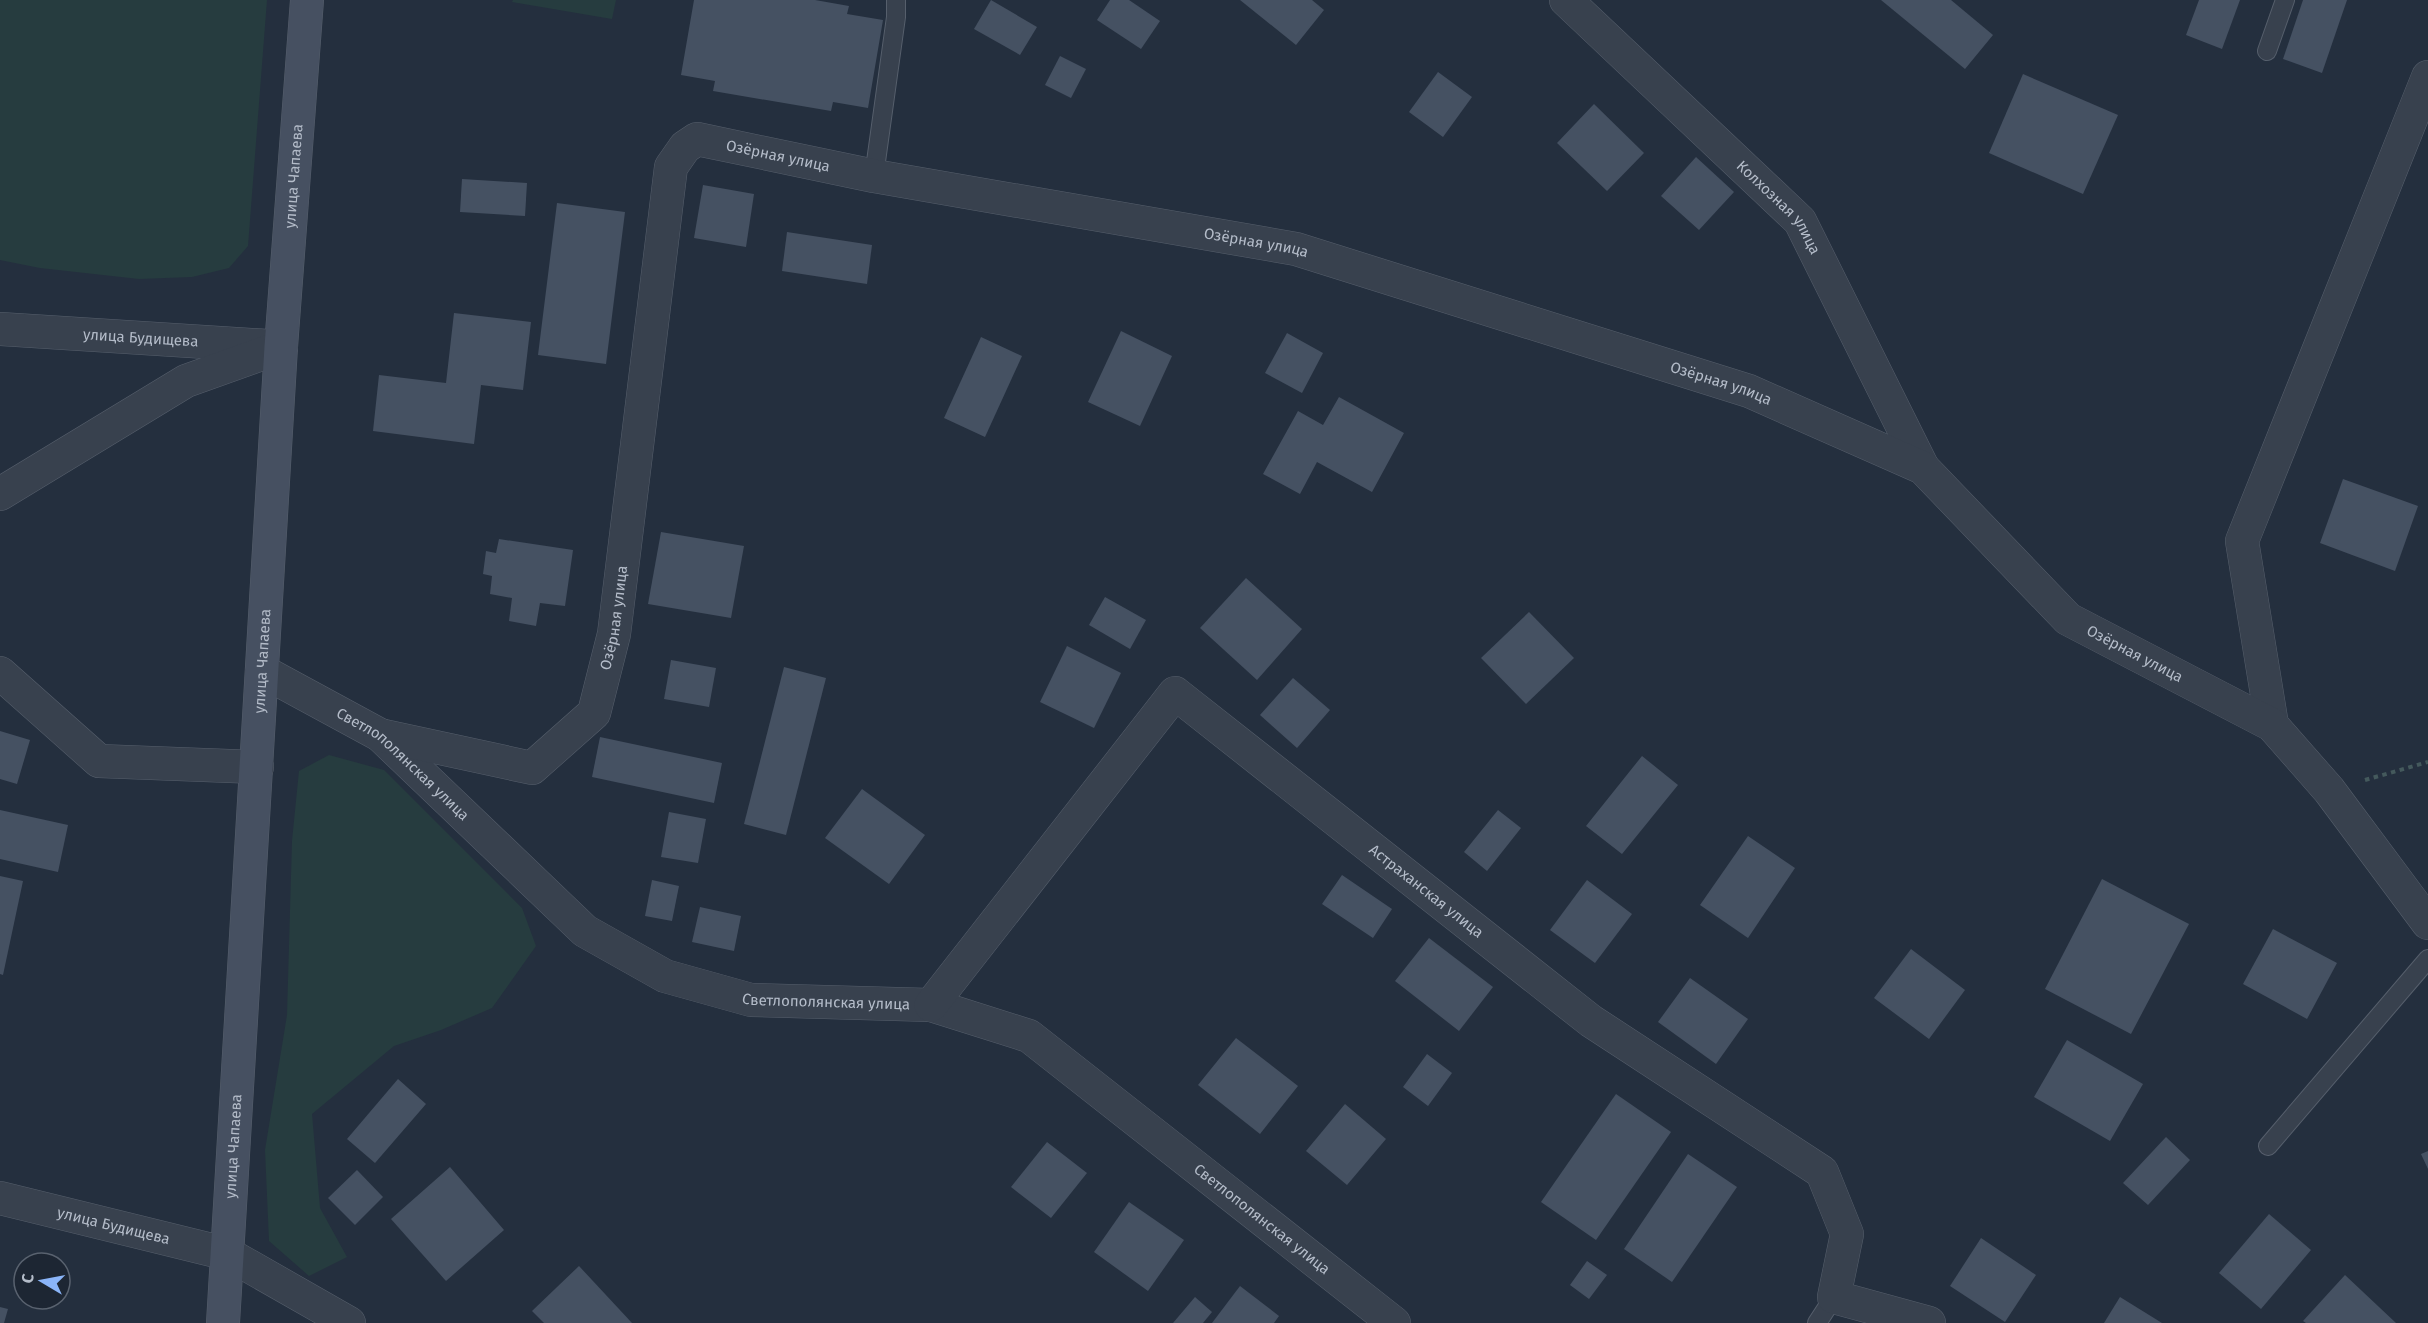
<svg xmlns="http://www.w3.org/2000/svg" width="2428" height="1323" font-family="'Fira Sans',sans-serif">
<rect width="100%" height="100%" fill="#242f3e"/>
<!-- green -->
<g fill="#263c3f">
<path d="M0,0H267L248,246L229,268L192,277L139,279L40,268L0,260Z"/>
<path d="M513,0H616L612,19L512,2Z"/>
<path d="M329,755L384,770L522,908L536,946L492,1008L441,1030L394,1046L312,1114L320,1208L347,1257L309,1276L269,1241L265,1150L287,1015L292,841L299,771Z"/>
</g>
<!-- building -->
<g fill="#455162">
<path d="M694,0H815L849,6L847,14L883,20L868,108L833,102L831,111L713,91L715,81L681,75Z"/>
<path d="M991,0L1037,27L1020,55L974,29Z"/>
<path d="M1110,0H1129L1160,21L1141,49L1097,20Z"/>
<path d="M1240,0H1312L1324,10L1296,45Z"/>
<path d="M1881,0H1951L1993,35L1965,69Z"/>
<path d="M2199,0H2240L2222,49L2186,35Z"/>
<path d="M2303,0H2347L2322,73L2283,59Z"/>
<path d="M1060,56L1086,69L1071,98L1045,85Z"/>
<path d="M1438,72L1472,97L1443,137L1409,112Z"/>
<path d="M2023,74L2118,115L2083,194L1989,153Z"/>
<path d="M1594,104L1644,153L1607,191L1557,143Z"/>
<path d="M1696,157L1734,192L1699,230L1661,196Z"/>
<path d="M462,179L527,183L525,216L460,212Z"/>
<path d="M703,185L754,194L746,247L694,238Z"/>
<path d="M557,203L625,212L606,364L538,355Z"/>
<path d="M787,232L872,245L867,284L782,271Z"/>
<path d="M454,313L531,322L523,390L481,385L474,444L373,431L379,375L446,383Z"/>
<path d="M1121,331L1172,356L1140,426L1088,402Z"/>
<path d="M1287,333L1323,353L1302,393L1265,373Z"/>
<path d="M981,337L1022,356L985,437L944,418Z"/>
<path d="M1339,397L1404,433L1372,492L1317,462L1300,494L1263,474L1298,411L1323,425Z"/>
<path d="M2343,479L2418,506L2395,571L2320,543Z"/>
<path d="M661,532L744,546L731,618L648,604Z"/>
<path d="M499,539L573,550L565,606L540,603L536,626L509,621L512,598L490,594L492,576L483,574L486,551L496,553Z"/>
<path d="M1246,578L1302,629L1257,680L1200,628Z"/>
<path d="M1105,597L1146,620L1130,649L1089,625Z"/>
<path d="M1529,612L1574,658L1526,704L1481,658Z"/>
<path d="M1067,646L1121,673L1094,728L1040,702Z"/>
<path d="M671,660L716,668L709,707L664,699Z"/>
<path d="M784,667L826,678L786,835L744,824Z"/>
<path d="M1293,678L1330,710L1297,748L1260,715Z"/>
<path d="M0,731L30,740L17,784L0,779Z"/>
<path d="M600,737L722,763L714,803L592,777Z"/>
<path d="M1642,756L1678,785L1622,854L1586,826Z"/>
<path d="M862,789L925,835L889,884L825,838Z"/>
<path d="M0,810L68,825L58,872L0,859Z"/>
<path d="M1498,810L1521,828L1487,871L1464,852Z"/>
<path d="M669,812L706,819L698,863L661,857Z"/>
<path d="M1748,836L1795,868L1748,938L1700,905Z"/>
<path d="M1342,875L1392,909L1373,938L1322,904Z"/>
<path d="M0,876L23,881L3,975L0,974Z"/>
<path d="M2102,879L2189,924L2131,1034L2045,989Z"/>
<path d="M652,880L679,886L672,921L645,916Z"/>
<path d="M1587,880L1632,914L1595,963L1550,930Z"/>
<path d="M700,907L741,916L734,951L692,942Z"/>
<path d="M2273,929L2337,963L2307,1019L2243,984Z"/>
<path d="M1429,938L1493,987L1459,1031L1395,981Z"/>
<path d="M1911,949L1965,990L1929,1039L1874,998Z"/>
<path d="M1690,978L1748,1019L1716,1064L1658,1022Z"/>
<path d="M1236,1038L1298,1086L1260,1134L1198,1085Z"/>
<path d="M2067,1040L2143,1084L2110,1141L2034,1097Z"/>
<path d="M1427,1054L1452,1073L1428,1106L1403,1087Z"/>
<path d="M398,1079L426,1104L375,1163L347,1139Z"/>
<path d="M1616,1094L1671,1132L1596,1240L1541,1202Z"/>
<path d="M1345,1104L1386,1139L1347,1185L1306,1151Z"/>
<path d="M2166,1137L2190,1160L2148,1205L2123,1183Z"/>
<path d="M1047,1142L1087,1173L1051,1218L1011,1187Z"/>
<path d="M2428,1151V1169L2421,1154Z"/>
<path d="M1688,1154L1737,1187L1672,1282L1624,1249Z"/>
<path d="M450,1167L504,1230L446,1281L391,1219Z"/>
<path d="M357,1170L383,1197L355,1225L328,1198Z"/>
<path d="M1129,1202L1184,1240L1148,1291L1094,1252Z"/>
<path d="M2269,1214L2311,1250L2261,1309L2219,1273Z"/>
<path d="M1981,1238L2036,1275L2005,1322L1950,1286Z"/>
<path d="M1587,1261L1607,1275L1589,1299L1570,1285Z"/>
<path d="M579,1266L632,1323H544L532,1311Z"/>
<path d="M2345,1275L2396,1323H2306L2303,1321Z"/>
<path d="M1240,1286L1279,1316L1274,1323H1212Z"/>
<path d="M1195,1297L1212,1312L1203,1323H1173Z"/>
<path d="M2120,1297L2162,1323H2104Z"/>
<path d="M0,1307L8,1309L4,1323H0Z"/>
</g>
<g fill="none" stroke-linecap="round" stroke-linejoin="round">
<!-- lane casing -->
<g stroke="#565f6c" stroke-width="20">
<g id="lane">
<path d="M2267,51L2285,0"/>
<path d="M874,176L896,17V0"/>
<path d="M2268,1146L2428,959"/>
<path d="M1817,1323L1834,1297"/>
</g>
</g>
<!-- street casing -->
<g stroke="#565f6c" stroke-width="34">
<g id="street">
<path id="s1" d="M1566,0L1800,221L1923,468"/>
<path id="s2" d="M0,329L268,346"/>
<path d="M0,494L186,381L281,347"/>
<path id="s3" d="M262,671L380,735L585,931L665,976L751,1000L931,1005L1029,1036L1394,1323"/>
<path d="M0,673L99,761L257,767"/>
<path d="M2272,725L2242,541L2428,77"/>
<path id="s4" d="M380,735L532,768L594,713L614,634L671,167L685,147L697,139L874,176L1296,249L1749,391L1923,468L2068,619L2272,725L2329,790L2428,923"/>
<path id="s5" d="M931,1005L1175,693L1591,1021L1822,1172L1847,1234L1834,1297L1929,1323"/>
<path id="s6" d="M0,1198L228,1254L349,1323"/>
</g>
</g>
<!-- secondary casing -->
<g stroke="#565f6c" stroke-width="34">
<g id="secondary">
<path id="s7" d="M223,1323L281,347L307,0"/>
</g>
</g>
<!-- path -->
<path stroke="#44595c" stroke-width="4" stroke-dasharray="4.5 4.5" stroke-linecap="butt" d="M2365,780L2428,762"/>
<!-- lane -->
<use href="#lane" stroke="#38414e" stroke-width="18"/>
<!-- street -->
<use href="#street" stroke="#38414e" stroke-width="33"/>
<!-- secondary -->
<use href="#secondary" stroke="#465061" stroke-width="33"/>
</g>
<g text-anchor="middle" stroke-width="4.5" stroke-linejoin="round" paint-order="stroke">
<!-- street labels -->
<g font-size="15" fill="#b4bcc9" stroke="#1d2633">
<text dy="5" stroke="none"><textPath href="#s4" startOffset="912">Озёрная улица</textPath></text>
<text dy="5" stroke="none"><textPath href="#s7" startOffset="1149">улица Чапаева</textPath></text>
<text dy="5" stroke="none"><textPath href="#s1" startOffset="298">Колхозная улица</textPath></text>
<text dy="5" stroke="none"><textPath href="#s4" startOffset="1398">Озёрная улица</textPath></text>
<text dy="5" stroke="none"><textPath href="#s2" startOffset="141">улица Будищева</textPath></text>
<text dy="5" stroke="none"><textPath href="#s4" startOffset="1884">Озёрная улица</textPath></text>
<text dy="5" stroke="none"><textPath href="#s4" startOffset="336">Озёрная улица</textPath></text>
<text dy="5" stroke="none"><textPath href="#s4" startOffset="2388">Озёрная улица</textPath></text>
<text dy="5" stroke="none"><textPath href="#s7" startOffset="663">улица Чапаева</textPath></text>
<text dy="5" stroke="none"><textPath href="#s3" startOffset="170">Светлополянская улица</textPath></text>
<text dy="5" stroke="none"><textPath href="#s5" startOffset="716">Астраханская улица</textPath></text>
<text dy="5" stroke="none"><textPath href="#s3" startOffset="674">Светлополянская улица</textPath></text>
<text dy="5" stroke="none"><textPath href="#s7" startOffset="177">улица Чапаева</textPath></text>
<text dy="5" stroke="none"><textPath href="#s3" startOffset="1178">Светлополянская улица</textPath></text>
<text dy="5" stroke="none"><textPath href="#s6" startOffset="117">улица Будищева</textPath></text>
</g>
</g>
<!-- north arrow -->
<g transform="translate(42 1281) rotate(280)"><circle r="28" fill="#1d2633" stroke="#59626f" stroke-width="1.5"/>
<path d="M0-4.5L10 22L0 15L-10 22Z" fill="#8ab4f8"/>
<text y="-9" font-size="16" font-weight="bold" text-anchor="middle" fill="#b4bcc9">С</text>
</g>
</svg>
